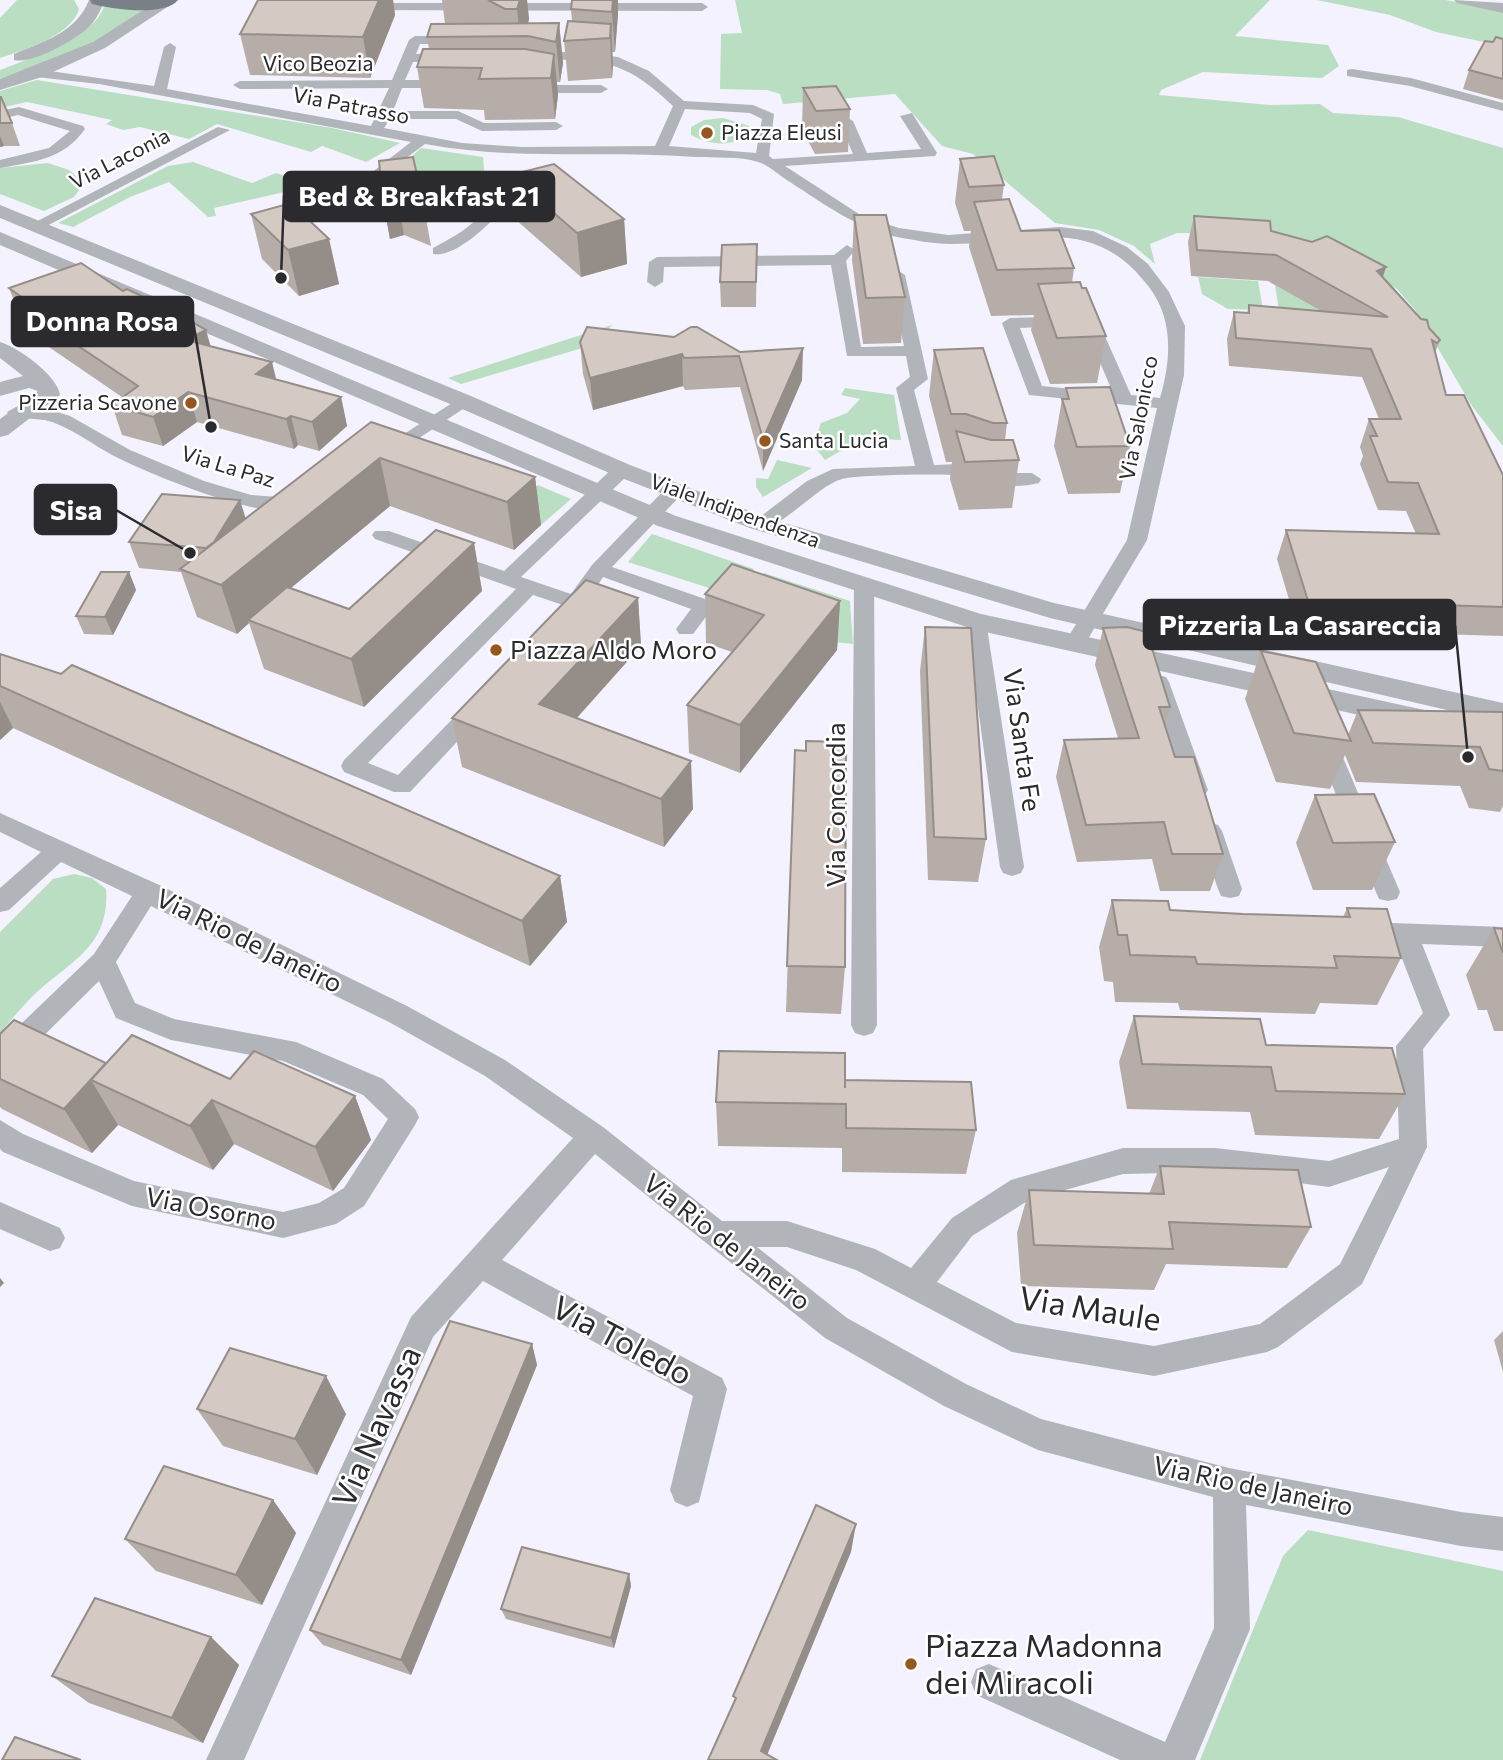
<svg xmlns="http://www.w3.org/2000/svg" width="1503" height="1760" font-family="Commissioner,sans-serif">
<rect width="100%" height="100%" fill="#f3f2fe"/>
<!-- green -->
<g fill="#badec2">
<path d="M17,0H74L79,9C71,36 24,50 0,58V18Z"/>
<path d="M735,0H1270L1235,36L1328,45L1339,66L1322,78L1203,72L1161,90L1159,95L1270,105L1320,104L1333,113L1398,117L1503,148V446L1472,406L1416,311L1397,289L1368,272L1253,234L1177,233L1150,244L1155,264L1134,246L1099,230L1055,223L973,154L942,146L895,94L783,104L780,94L767,90L720,89L721,34L742,33Z"/>
<path d="M1317,0H1445L1503,10V46L1436,32L1390,15Z"/>
<path d="M104,7L147,9L79,51L0,79V70C30,58 92,39 104,7Z"/>
<path d="M37,80L332,128L400,143L366,162L322,146L311,152L217,124L189,139L140,127L123,130L106,124L112,120L27,102L0,108V91Z"/>
<path d="M723,118L749,126L751,133C733,147 711,146 691,135V127L704,120Z"/>
<path d="M421,148L483,157L485,180L385,200L381,197L440,181L387,179Z"/>
<path d="M193,162L252,183L276,173L306,183V193L329,195L334,200L345,201L343,208L320,214L293,190L214,208L216,216L208,217L169,182L130,197L73,227L58,223L168,166Z"/>
<path d="M48,163L69,170L78,178L80,189L74,197L44,211L0,194V168Z"/>
<path d="M1198,277L1258,281L1263,310L1228,309L1202,294Z"/>
<path d="M1275,285L1323,312L1279,311Z"/>
<path d="M612,325L596,344L461,384L448,378Z"/>
<path d="M845,388L894,395L901,440L863,438L825,460L813,445L821,423L847,413L860,399L841,395Z"/>
<path d="M777,460L812,468L763,497L756,487V478L768,479Z"/>
<path d="M381,469L520,498L538,485L571,499L541,525Z"/>
<path d="M652,534L754,569L731,595L628,562Z"/>
<path d="M764,573L850,601L853,644L834,642L758,578Z"/>
<path d="M74,874L92,878L106,889C110,945 73,960 37,992C24,1004 12,1019 0,1033V932L53,879Z"/>
<path d="M1308,1530L1503,1571V1760H1200L1283,1556Z"/>
</g>
<g fill="none" stroke-linecap="round" stroke-linejoin="round">
<!-- minor -->
<g fill="#b1b5b9" fill-rule="evenodd">
<path d="M361,3H702L708,7L702,11L357,10L355,7Z"/>
<path d="M415,36H459L465,40L459,44H420L416,54L453,53L459,57L453,61L413,62L405,80H451L458,84L451,88H402L393,111H458L484,123L556,122L563,126L556,130L482,131L456,119H390L384,128L462,143L521,147L655,146L673,106C622,57 599,59 531,60L525,56L531,52H578L618,57L649,71L684,101L753,105L774,114L769,156L773,159L853,154L839,121L846,117L853,121L867,153L921,149L900,116L912,113L937,153L935,156L785,166L862,216L899,228L948,235L1060,227L1093,231L1127,247L1148,264L1169,292L1185,326L1184,375L1147,540L1082,649H1068L1064,644L1127,540L1157,408L1029,395L1002,323L1010,318L1096,316L1131,395L1160,398C1171,360 1174,320 1149,287C1091,211 1030,245 950,244C933,244 914,240 897,237C856,228 824,204 790,182C780,176 769,165 758,162C740,156 714,158 695,157C605,150 515,161 425,144L358,194L353,193V187L411,142L99,84L36,77L29,73L36,69L154,86L164,47L170,43L176,47L167,89L371,126L389,88L240,89L233,85L240,81L392,80L409,40ZM685,109L750,113L762,119L756,153L669,146ZM1084,325L1113,393L1042,386L1020,328Z"/>
<path d="M1352,69L1411,78L1503,103V111L1410,86L1347,76V70Z"/>
<path d="M526,79L548,85H601L608,89L601,93H548L521,86V80Z"/>
<path d="M19,107L83,126L85,129C64,159 34,162 0,168V160L49,148L70,131L18,115L0,119V111Z"/>
<path d="M218,127L230,130L41,229H31L28,226Z"/>
<path d="M504,176L511,180C510,190 509,198 504,206C493,223 453,259 433,254V248C463,232 492,216 497,180Z"/>
<path d="M847,245L855,250L846,261L861,347L904,346L889,275L897,270L905,275L928,379L914,390L934,465L960,464L986,473H1032L1041,479L1039,483C1012,490 986,483 960,476C946,473 856,475 842,479C816,486 778,534 756,528L753,524L756,520L807,481L833,469L915,466L896,388L910,377L906,356H847L831,265L664,267L663,282L655,287L647,282L649,262L657,257L834,255Z"/>
<path d="M463,396L469,397L472,401L469,405L389,458L382,460L373,454Z"/>
<path d="M16,407L44,408L70,416L130,450L204,481L251,495L293,498L303,504C281,531 141,470 114,456C95,446 77,432 57,424C42,417 26,420 10,416L7,412Z"/>
<path d="M622,464L631,470L629,474L521,577L571,594L592,565L668,486H682L684,490L682,494L612,567L711,601L714,606L693,634H679L676,629L691,609L603,577L583,608L572,614L565,612L563,605L533,595L368,763L398,775L469,702H485L488,707L485,712L410,792H394L344,772L341,766L344,760L516,589L375,539L372,535L375,531H389L504,571L615,466Z"/>
<path d="M864,579L874,585L877,1025L873,1033L864,1036L855,1033L851,1025L854,585Z"/>
<path d="M976,614L986,621L1024,867L1021,873L1012,876L1003,873L1000,867L966,621Z"/>
<path d="M1158,675L1166,677L1169,682L1208,790L1204,796H1188L1184,790L1147,682L1150,677Z"/>
<path d="M1325,733L1333,735L1336,741L1400,892L1397,899L1388,901L1379,899L1376,892L1314,741L1317,735Z"/>
<path d="M0,813L157,884L407,1006L505,1060L603,1127L722,1221H787L875,1249L911,1268L952,1218L1011,1180L1123,1148H1215L1329,1161L1399,1139L1396,1046L1423,1013L1396,943L1383,940L1379,933L1383,926L1392,923L1503,927V947L1422,944L1450,1015L1423,1049L1427,1147L1362,1284L1278,1347L1267,1352L1154,1376L1012,1352L856,1270L787,1247H757L847,1318L966,1384L1041,1419L1229,1468L1461,1512L1503,1517V1551L1461,1546L1246,1505L1250,1629L1195,1760H1120L976,1695L971,1682L976,1669L989,1664L1165,1742L1214,1628L1213,1497L1038,1450L944,1406L825,1338L595,1154L502,1260L722,1378L727,1389L699,1502L687,1507L675,1502L670,1490L693,1396L483,1281L433,1337L244,1760H206L411,1317L573,1138L485,1076L389,1022L151,906L116,962L135,1003L174,1019L296,1042L383,1079L415,1109L419,1117L415,1125L364,1206L336,1224L283,1238L132,1206L3,1152L0,1149V1120L23,1134L134,1181L283,1212L319,1203L344,1188L388,1119L363,1095L283,1061L171,1040L116,1018L99,981L10,1069L0,1072V1044L94,954L132,896L61,862L9,910L0,912V888L41,852L0,832ZM1389,1167L1340,1264L1260,1324L1154,1346L1016,1323L937,1282L972,1236L1029,1200L1123,1174L1215,1172L1329,1187Z"/>
<path d="M1210,822L1218,825L1222,831L1242,889L1239,896L1230,898L1221,896L1218,889L1198,831L1202,825Z"/>
<path d="M0,1202L60,1228L65,1238L60,1248L50,1251L0,1229Z"/>
</g>
<!-- tertiary -->
<g fill="#b1b5b9" fill-rule="evenodd">
<path d="M89,0H105C101,9 97,18 91,25C79,38 32,65 14,60V54C43,42 77,32 89,0Z"/>
<path d="M159,0H178L105,48L42,77L0,90V79L93,42Z"/>
<path d="M1454,0L1503,3V13L1457,3Z"/>
<path d="M0,205L471,396L630,465L768,518L1054,603L1503,703V723L1050,618L750,528L614,475L455,406L0,218Z"/>
<path d="M0,232L676,516L981,614L1503,727V747L976,630L658,526L0,245Z"/>
<path d="M0,342C18,347 58,376 60,395L8,435L0,437V419L38,391L29,388L0,396V382L23,376L0,358Z"/>
</g>
<!-- primary -->
<path fill="#7a8087" fill-rule="evenodd" d="M90,0H178C164,17 112,9 92,4Z"/>
</g>
<!-- wall -->
<g fill="#b6ada8">
<path d="M258,0H393L395,15L370,78L250,75L240,34Z"/>
<path d="M442,0H527L529,19L528,23H559L563,63L560,82H557L558,95L555,119L485,120L484,110L424,108L417,67L429,49L427,37L445,24Z"/>
<path d="M572,0H618V14L615,52H612L613,65L612,78L568,81L564,41L572,22L571,9Z"/>
<path d="M1503,39V100L1463,89L1469,70Z"/>
<path d="M803,88L850,109L848,152L815,154L802,130Z"/>
<path d="M0,97L12,123L20,146H4L0,147Z"/>
<path d="M413,157L423,202L431,246L404,235L390,239L382,195Z"/>
<path d="M960,159L1004,185L1002,199L1021,231L1074,268L1072,283L1106,336L1097,383L1050,384L1031,330L1034,315L991,316L969,247L971,231H964L955,203Z"/>
<path d="M510,175L624,219L627,264L581,277L515,219Z"/>
<path d="M251,214L329,239L339,284L299,296L262,259Z"/>
<path d="M854,215L905,297L901,343L863,344L852,260Z"/>
<path d="M1194,216L1271,231L1386,267L1383,277L1440,340L1435,353L1446,395L1503,475V636L1298,630L1277,559L1286,530L1416,534L1406,511L1378,510L1360,464L1363,456L1360,447L1369,419H1379L1362,377L1229,366L1227,339L1234,312L1247,313L1249,305L1321,311L1268,281L1191,276L1188,242Z"/>
<path d="M757,244L756,307H721L720,282Z"/>
<path d="M9,288L123,291L210,346L276,380L341,397L347,426L319,451L298,445L294,449L197,422L163,446L122,435L112,405L122,397L43,343L38,329L20,316Z"/>
<path d="M674,337L740,352L802,380L763,471L740,387L685,390L683,386L593,410L583,374L580,342Z"/>
<path d="M934,350L1007,423L1005,440L1019,460L1012,508L959,510L950,479L952,462H946L929,396Z"/>
<path d="M1066,388L1130,446L1120,493L1068,494L1054,446L1062,399H1064Z"/>
<path d="M371,422L535,477L541,525L514,550L390,506L291,588L349,609L474,543L482,591L364,707L264,669L249,623L237,634L197,617L181,572L139,568L129,542L246,518Z"/>
<path d="M129,572L136,590L113,635L84,634L76,616Z"/>
<path d="M705,594L840,601L837,650L740,773L689,753L687,705L732,652L706,643Z"/>
<path d="M638,598L641,646L577,718L693,809L664,847L462,767L452,718Z"/>
<path d="M925,627L986,839L978,882L928,880L920,671Z"/>
<path d="M1103,628L1170,707L1165,726L1175,757L1223,854L1210,891H1160L1152,859L1077,862L1056,777L1064,740L1118,738L1095,665Z"/>
<path d="M1261,651L1348,735L1358,710L1503,712V806L1500,812L1469,808L1460,786L1356,782L1345,755L1330,789L1276,782L1245,699Z"/>
<path d="M0,654L560,876L567,922L530,966L13,728L0,740Z"/>
<path d="M795,750L845,967L841,1014L786,1012Z"/>
<path d="M1315,795L1395,842L1372,890H1313L1296,843Z"/>
<path d="M1112,900L1170,910L1243,914L1343,917L1347,908L1401,958L1377,1005L1320,1003L1315,1014L1180,1010L1178,1003L1115,1002L1113,982L1104,981L1099,947Z"/>
<path d="M1494,928L1503,929V1031H1494L1487,1010H1478L1466,975Z"/>
<path d="M1134,1016L1266,1045L1405,1094L1379,1139L1255,1135L1250,1112L1127,1109L1119,1062Z"/>
<path d="M0,1034L106,1063L355,1096L371,1140L333,1191L234,1144L213,1170L118,1125L92,1153L2,1109L0,1107Z"/>
<path d="M845,1080L976,1130L966,1174L842,1172V1148L718,1146L716,1102Z"/>
<path d="M1160,1166L1311,1227L1287,1268L1166,1264L1154,1290L1021,1286L1017,1233L1029,1190L1149,1194Z"/>
<path d="M1503,1331V1372L1494,1340Z"/>
<path d="M532,1344L537,1365L411,1675L323,1645L310,1630Z"/>
<path d="M197,1409L346,1414L317,1475L223,1446Z"/>
<path d="M273,1500L296,1533L262,1605L156,1571L125,1539Z"/>
<path d="M629,1574L631,1586L614,1648L506,1619L501,1609Z"/>
<path d="M211,1637L239,1665L203,1743L89,1703L52,1676Z"/>
</g>
<!-- shaded-wall -->
<g fill="#948d88">
<path d="M379,0H393L395,15L370,78L363,37Z"/>
<path d="M520,0H527L529,19L525,36H520L517,9Z"/>
<path d="M613,0H618V14L615,52L612,12Z"/>
<path d="M559,23L563,63L560,82L556,42Z"/>
<path d="M611,24L613,65L612,78L610,38Z"/>
<path d="M554,54L558,95L555,119L551,78Z"/>
<path d="M0,136L4,146L0,147Z"/>
<path d="M396,191L404,235L390,239L382,195Z"/>
<path d="M624,219L627,264L581,277L577,233Z"/>
<path d="M329,239L339,284L299,296L288,250Z"/>
<path d="M1386,267L1377,294V271Z"/>
<path d="M206,330L214,358L186,340Z"/>
<path d="M803,348L802,380L763,471V439Z"/>
<path d="M682,354L683,386L593,410L590,378Z"/>
<path d="M272,362L279,391L256,374Z"/>
<path d="M188,392L197,422L163,446L153,417Z"/>
<path d="M341,397L347,426L319,451L312,422Z"/>
<path d="M291,416L298,445L294,449L286,419Z"/>
<path d="M380,458L390,506L251,621L248,620L249,623L237,634L221,585Z"/>
<path d="M535,477L541,525L514,550L507,502Z"/>
<path d="M240,500L248,526L210,549Z"/>
<path d="M474,543L482,591L364,707L351,659Z"/>
<path d="M129,572L136,590L113,635L105,617Z"/>
<path d="M638,598L641,646L546,752L539,704Z"/>
<path d="M840,601L837,650L740,773V725Z"/>
<path d="M0,702L13,728L0,740Z"/>
<path d="M691,761L693,809L664,847L661,799Z"/>
<path d="M560,876L567,922L530,966L522,921Z"/>
<path d="M91,1080L118,1125L92,1153L64,1109Z"/>
<path d="M355,1096L371,1140L333,1191L315,1147Z"/>
<path d="M212,1100L234,1144L213,1170L190,1126Z"/>
<path d="M0,1278L4,1283L0,1287Z"/>
<path d="M532,1344L537,1365L411,1675L401,1660Z"/>
<path d="M326,1376L346,1414L317,1475L295,1439Z"/>
<path d="M273,1500L296,1533L262,1605L236,1575Z"/>
<path d="M856,1524L851,1552L765,1760L761,1751Z"/>
<path d="M629,1574L631,1586L614,1648L611,1638Z"/>
<path d="M211,1637L239,1665L203,1743L172,1718Z"/>
</g>
<!-- building -->
<g fill="#d4c9c3" stroke="#948d88" stroke-width="2">
<path d="M258,0H379L363,37L240,34Z"/>
<path d="M488,0H520L517,9H505Z"/>
<path d="M572,0H613L612,12L571,9Z"/>
<path d="M568,21L611,24L610,38L564,41Z"/>
<path d="M559,23L556,42L528,36L427,37L431,24Z"/>
<path d="M1496,37L1503,39V79L1469,70L1485,41L1493,42Z"/>
<path d="M423,49H525L554,54L551,78L479,79L482,68L417,67Z"/>
<path d="M836,86L850,109L816,111L803,88Z"/>
<path d="M0,97H1L12,123H0Z"/>
<path d="M994,156L1004,185L969,187L960,159Z"/>
<path d="M413,157L423,202L396,191L382,195L379,161Z"/>
<path d="M554,164L624,219L577,233L510,175Z"/>
<path d="M1009,199L1021,231L1059,230L1074,268L997,270L974,202Z"/>
<path d="M291,203L329,239L288,250L251,214Z"/>
<path d="M854,215H886L905,297L866,298Z"/>
<path d="M1194,216L1270,221L1271,231L1312,242L1327,236L1386,267L1377,271L1421,319L1427,320L1429,328L1440,340L1437,343L1432,340L1446,395H1464L1503,475V607L1308,601L1286,530L1439,534L1418,483L1388,482L1370,436H1377L1369,419H1401L1371,349L1236,338L1234,312L1249,313V305L1388,317L1276,255L1197,250Z"/>
<path d="M757,244L756,282H720L722,245Z"/>
<path d="M81,263L123,291L127,289L169,309L206,330L186,340L272,362L256,374L341,397L312,422L291,416L286,419L188,392L153,417L112,405L138,386L32,315L41,311L9,288Z"/>
<path d="M1080,282L1082,288H1086L1106,336L1057,338L1038,284Z"/>
<path d="M587,327L674,337L691,327H697L740,352L803,348L763,439L739,356L684,358L682,354L590,378L580,342Z"/>
<path d="M983,348L1007,423H993L966,414H951L934,350Z"/>
<path d="M1110,387L1130,446L1077,447L1062,399H1069L1066,388Z"/>
<path d="M371,422L535,477L507,502L380,458L221,585L180,569Z"/>
<path d="M956,431L991,440H1013L1019,460L965,462Z"/>
<path d="M162,494L240,500L214,542L206,548L129,542Z"/>
<path d="M436,530L474,543L351,659L248,620L287,587L349,609Z"/>
<path d="M732,564L840,601L740,725L687,705L764,615L705,594Z"/>
<path d="M101,572H129L105,617L76,616Z"/>
<path d="M586,580L638,598L539,704L691,761L661,799L452,718Z"/>
<path d="M925,627L971,628L986,839L934,837Z"/>
<path d="M1127,627L1147,632L1170,707H1159L1175,757H1194L1223,854H1172L1164,822L1086,825L1064,740L1139,738L1103,628Z"/>
<path d="M1261,651L1316,662L1351,741L1294,733Z"/>
<path d="M0,654L61,674L72,665L560,876L522,921L0,686Z"/>
<path d="M1358,710L1503,712V771L1489,769L1480,747L1373,743Z"/>
<path d="M806,741L846,742L845,967L787,966L795,750L806,751Z"/>
<path d="M1374,794L1395,842L1333,843L1315,795Z"/>
<path d="M1112,900L1168,901L1170,910L1243,914L1350,917L1347,908L1387,909L1401,958L1334,956L1337,968L1197,964L1195,957L1130,955L1127,935H1118Z"/>
<path d="M1494,928L1503,929V953Z"/>
<path d="M1134,1016L1260,1019L1266,1045L1392,1048L1405,1094L1276,1091L1271,1067L1142,1064Z"/>
<path d="M14,1020L106,1063L64,1109L0,1079V1034Z"/>
<path d="M132,1035L230,1079L254,1051L355,1096L315,1147L212,1100L190,1126L91,1080Z"/>
<path d="M719,1051L845,1053V1088V1080L971,1082L976,1130L846,1128V1104L716,1102Z"/>
<path d="M1160,1166L1298,1170L1311,1227L1169,1222L1173,1249L1034,1245L1029,1190L1164,1194Z"/>
<path d="M450,1321L532,1344L401,1660L310,1630Z"/>
<path d="M230,1348L326,1376L295,1439L197,1409Z"/>
<path d="M164,1466L273,1500L236,1575L125,1539Z"/>
<path d="M816,1505L856,1524L761,1751L777,1760H708L736,1698L733,1696Z"/>
<path d="M522,1547L629,1574L611,1638L501,1609Z"/>
<path d="M95,1598L211,1637L172,1718L52,1676Z"/>
<path d="M15,1737L81,1760H2Z"/>
</g>
<!-- markers -->
<g fill="#96571e" stroke="#fff" stroke-width="2.5">
<circle cx="707" cy="133" r="7"/>
<circle cx="191" cy="403" r="7"/>
<circle cx="765" cy="441" r="7"/>
<circle cx="496" cy="650" r="7"/>
<circle cx="911" cy="1664" r="7"/>
</g>
<g text-anchor="middle" stroke-width="5" stroke-linejoin="round" paint-order="stroke">
<!-- far-street labels -->
<g font-size="21" fill="#2b2b2f" stroke="#fff">
<text x="318" y="71">Vico Beozia</text>
<text transform="translate(351 106) rotate(11)" y="7">Via Patrasso</text>
<text transform="translate(120 159) rotate(-27)" y="7">Via Laconia</text>
<text transform="translate(1139 418) rotate(-79)" y="7">Via Salonicco</text>
<text transform="translate(228 467) rotate(17)" y="7">Via La Paz</text>
<text transform="translate(735 511) rotate(20)" y="7">Viale Indipendenza</text>
</g>
<!-- far-poi labels -->
<g font-size="21" fill="#2b2b2f" stroke="#fff" text-anchor="start">
<text x="721" y="140">Piazza Eleusi</text>
<text x="177" y="410" text-anchor="end">Pizzeria Scavone</text>
<text x="779" y="448">Santa Lucia</text>
</g>
<!-- poi labels -->
<g font-size="26" fill="#2b2b2f" stroke="#fff" text-anchor="start">
<text x="510" y="659">Piazza Aldo Moro</text>
</g>
<!-- street labels -->
<g font-size="26" fill="#2b2b2f" stroke="#fff">
<text transform="translate(1022 740) rotate(82)" y="9">Via Santa Fe</text>
<text transform="translate(836 805) rotate(-90)" y="9">Via Concordia</text>
<text transform="translate(249 941) rotate(26)" y="9">Via Rio de Janeiro</text>
<text transform="translate(211 1209) rotate(11)" y="9">Via Osorno</text>
<text transform="translate(727 1242) rotate(38)" y="9">Via Rio de Janeiro</text>
<text transform="translate(1253 1486) rotate(12)" y="9">Via Rio de Janeiro</text>
</g>
<!-- near-street labels -->
<g font-size="32" fill="#2b2b2f" stroke="#fff">
<text transform="translate(1090 1309) rotate(9)" y="11">Via Maule</text>
<text transform="translate(622 1341) rotate(28)" y="11">Via Toledo</text>
<text transform="translate(377 1427) rotate(-66)" y="11">Via Navassa</text>
</g>
<!-- near-poi labels -->
<g font-size="32" fill="#2b2b2f" stroke="#fff" text-anchor="start">
<text x="925" y="1657">Piazza Madonna<tspan x="925" dy="37">dei Miracoli</tspan></text>
</g>
</g>
<!-- callouts -->
<path fill="none" stroke="#2b2b2f" stroke-width="2.5" d="M281 278L284 196M211 427L193 321M190 553L116 510M1468 757L1455 625"/>
<g fill="#2b2b2f" stroke="#fff" stroke-width="2.5">
<circle cx="281" cy="278" r="7"/>
<circle cx="211" cy="427" r="7"/>
<circle cx="190" cy="553" r="7"/>
<circle cx="1468" cy="757" r="7"/>
</g>
<g fill="#2b2b2f" stroke="#2b2b2f" stroke-width="2.5">
<rect x="284" y="172" width="270" height="49" rx="7"/>
<rect x="12" y="297" width="181" height="49" rx="7"/>
<rect x="35" y="485" width="81" height="49" rx="7"/>
<rect x="1144" y="600" width="311" height="49" rx="7"/>
</g>
<g font-size="28" text-anchor="middle" font-weight="bold" fill="#fff">
<text x="419" y="206">Bed &amp; Breakfast 21</text>
<text x="102" y="331">Donna Rosa</text>
<text x="76" y="520">Sisa</text>
<text x="1300" y="635">Pizzeria La Casareccia</text>
</g>
</svg>
